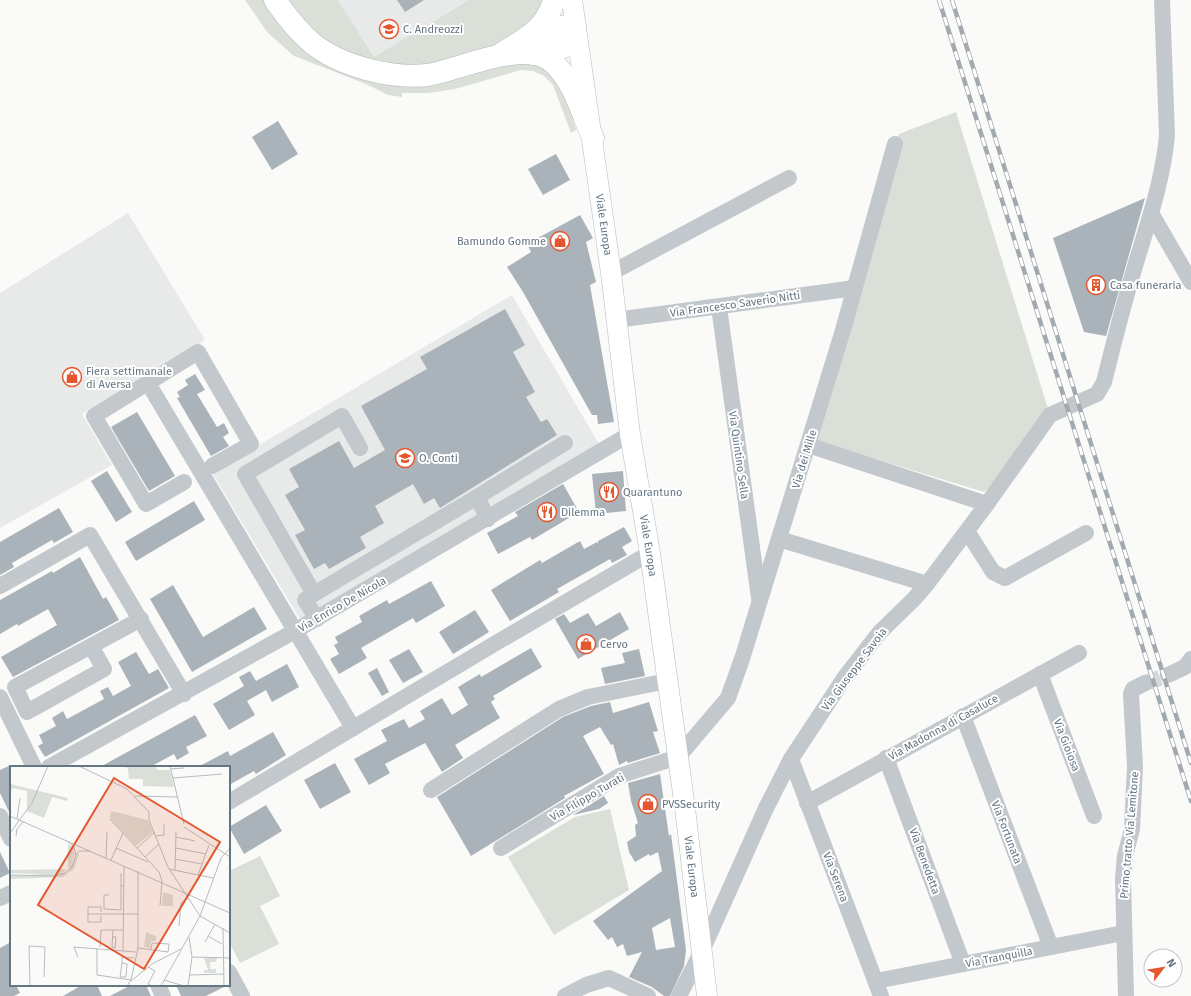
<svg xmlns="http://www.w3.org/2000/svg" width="1191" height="996" font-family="'Fira Sans',sans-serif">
<rect width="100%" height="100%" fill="#fafaf8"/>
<!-- built -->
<g fill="#e8e9e9">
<path d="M338,0H469L374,57Z"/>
<path d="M128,213L205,340L82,414L112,465L0,528V293Z"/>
<path d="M512,295L599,444L300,619L212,473Z"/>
</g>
<!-- green -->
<g fill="#dadfd7">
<path d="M245,0H264L276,20L368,78L510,60L544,64L565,88L576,130L571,133L553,85L544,76L533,71L521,70L455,89L428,93H402V97L388,95L366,84L294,56L268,33Z"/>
<path d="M283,0H338L374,57L469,0H548L546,5L510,42L449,63L413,68L374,63L335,47L309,30Z"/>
<path d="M956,112L1048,409L989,488L984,492L817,441L875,234L899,134Z"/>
<path d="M610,809L629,890L554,935L508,857L575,817Z"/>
<path d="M260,856L280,896L260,906L279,944L240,963L229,942V871Z"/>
</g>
<!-- building -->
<g fill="#aab3b9" fill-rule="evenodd">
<path d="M397,0H424L405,12Z"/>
<path d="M278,121L298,154L272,170L252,137Z"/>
<path d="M556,154L570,180L543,195L528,169Z"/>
<path d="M1145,198L1106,336L1084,332L1053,238Z"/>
<path d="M580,215L593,238L586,242L596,282L590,285L614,422L598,424L597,415H592L523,292L507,267L531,252L527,244Z"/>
<path d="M505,309L525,345L513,352L535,392L526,397L541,422L547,419L557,435L440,508L434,498L424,504L413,484L375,506L384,523L360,537L366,548L329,569L325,563L314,569L295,535L305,530L285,495L299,487L289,469L339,441L354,468L385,450L361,406L427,369L420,357Z"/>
<path d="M195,374L205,390L197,394L217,427L224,423L229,433L223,437L229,446L211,456L177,398L180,397L177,392L188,385L185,380Z"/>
<path d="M137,412L175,476L149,491L111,427Z"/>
<path d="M107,471L132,512L116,522L91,481Z"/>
<path d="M623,471L626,511L596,514L592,474Z"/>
<path d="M563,484L579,512L532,540L530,537L498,554L487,533L518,516L515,512Z"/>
<path d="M194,501L205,520L136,561L125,542Z"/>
<path d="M59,508L73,532L54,543L52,540L12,563L14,567L0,575V542Z"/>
<path d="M624,527L632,541L622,547L627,555L612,563L610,559L557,589L559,592L510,621L491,590L540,560L542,563L580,541L584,549L597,542L598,544V541Z"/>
<path d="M80,557L103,599L106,597L119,620L13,677L1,657L57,625L48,609L18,626L17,624L0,634V600L52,571L53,573Z"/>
<path d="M431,581L445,606L416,623L413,618L361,648L367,658L339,674L330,659L339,654L334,645L338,643L335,637L362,622L359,616L387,600L389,604Z"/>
<path d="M173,585L203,637L254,607L267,629L192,672L150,599Z"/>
<path d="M475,610L489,632L453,654L439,632Z"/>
<path d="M620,612L629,629L578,659L555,619L564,614L570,623L588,613L596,626Z"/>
<path d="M531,648L542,667L493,696L495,699L491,702L500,718L455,745L463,758L442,772L425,743L385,764L390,773L369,785L354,759L387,741L381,730L404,719L409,728L425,719L420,711L442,698L452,715L468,705L458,687L480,674L481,677Z"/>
<path d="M409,649L423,672L403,683L389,660Z"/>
<path d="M639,649L645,676L605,684L601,668L625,663L622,653Z"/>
<path d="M136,652L149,674L158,669L169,688L45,757L38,746L43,743L39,735L56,726L52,718L63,711L67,719L104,699L100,691L108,687L113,696L131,686L118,662Z"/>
<path d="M287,664L299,687L272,702L266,690L247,701L255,715L229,730L213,704L244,686L239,677L250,671L256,681Z"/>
<path d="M377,668L389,692L382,696L368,673Z"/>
<path d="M610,702L613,713L649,702L658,731L653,732L660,753L628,763L627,761L619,765L613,744L611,745L600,727L583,736L604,774L564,796L565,798L471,856L437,797L563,717L591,706Z"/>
<path d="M195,715L207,736L186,747L189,753L177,760L174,754L150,767H100Z"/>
<path d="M273,732L286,755L256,774L254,771L229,785V767H198L228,751L230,756Z"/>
<path d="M335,763L351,792L320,809L304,780Z"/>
<path d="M11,765V816L0,793V770Z"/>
<path d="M660,774L669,836L671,834L686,950L684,966L670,996H664L652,987L629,977L642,952L627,956L623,944L617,947L612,937L608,940L593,921L662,871L658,852L650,856L649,854L635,862L629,852L627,842L636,836L635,825L638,823L631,801L628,783ZM670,918L675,947L656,950L652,928Z"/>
<path d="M604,796L608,803L599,809L573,815Z"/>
<path d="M266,805L282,831L244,854L229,827Z"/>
<path d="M0,852L10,873L0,878Z"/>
<path d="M11,942V985H16L20,993L14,996H0V948Z"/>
<path d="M82,985H97L102,996H63Z"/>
<path d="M131,985H146L151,996H110Z"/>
<path d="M176,985H225L226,986L206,996H181Z"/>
</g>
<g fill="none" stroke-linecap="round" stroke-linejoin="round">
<!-- minor-tunnel -->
<path stroke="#d5d9db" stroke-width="16" stroke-dasharray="16 8" stroke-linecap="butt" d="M1145,683L1168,675"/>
<!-- major casing -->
<g stroke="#b5babe" stroke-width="21">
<g id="major">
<path id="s1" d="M572,0L611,273L630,434L650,553L685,808L707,996"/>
</g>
</g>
<!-- highway casing -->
<g stroke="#b4b9bd" stroke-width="23">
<g id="highway">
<path d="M275,0C286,16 298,31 312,43C340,66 391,79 427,75C457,71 522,39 550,60C573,78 581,111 593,138"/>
<path d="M535,33L562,27H575"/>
<path d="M501,54C525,39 546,30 554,0"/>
<path d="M534,54L553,51L577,42"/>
</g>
</g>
<!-- minor -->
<g stroke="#c3c8cc" stroke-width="16">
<path d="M1151,213L1191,282"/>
<path d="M611,273L789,178"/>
<path d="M719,307L759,598"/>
<path d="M616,320L855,288"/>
<path d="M148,383L353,728"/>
<path d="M808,445L987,504"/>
<path d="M360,448L342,416L245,474L314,594L477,497L488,519"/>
<path d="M184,482L146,504L94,416L198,352L251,444L212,466"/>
<path d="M477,497L565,443"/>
<path d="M967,531L993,572L1005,578L1086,533"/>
<path d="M779,539L927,584"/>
<path d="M0,586L90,535L184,694"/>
<path d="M314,594L305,600L317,619"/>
<path d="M91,646L104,669L27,712L15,687L141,619"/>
<path d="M1040,674L1094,816"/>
<path d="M1168,675L1185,667L1191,659"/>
<path d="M0,697L34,767"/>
<path d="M963,716L1051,947"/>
<path d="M886,758L963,964"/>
<path d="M791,759L881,996"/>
<path d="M49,767L295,631L630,434"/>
<path d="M431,790L559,709L588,697L667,681"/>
<path d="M229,802L501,640L650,553"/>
<path d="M807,803L1079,653"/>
<path d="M0,816L11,839"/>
<path d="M501,848L619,776L678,757L728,698L742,659L843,330L895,144"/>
<path d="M0,898L11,893"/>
<path d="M229,972L242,996"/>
<path d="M876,981L1123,933"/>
<path d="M158,985L163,996"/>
<path d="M565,996L586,985L609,978L648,996"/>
<path d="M679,996L702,951L766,808L791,759L845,677L880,632L914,599L927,584L987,504L1050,415L1097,394L1104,382C1113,346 1122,309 1133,273C1146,228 1163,182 1167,135L1162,0"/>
<path d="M1126,996L1123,878L1125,856L1132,829L1135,766L1131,694L1133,689L1145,683"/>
</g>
<!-- major -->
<use href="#major" stroke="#fff" stroke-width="20"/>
<!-- highway -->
<use href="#highway" stroke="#fff" stroke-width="22"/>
<!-- rail casing -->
<g stroke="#a2aab0" stroke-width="4.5">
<g id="rail">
<path d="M939,0L1191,801"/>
<path d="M952,0L1191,763"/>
</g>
</g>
<!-- rail -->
<use href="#rail" stroke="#fff" stroke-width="3" stroke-dasharray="9" stroke-linecap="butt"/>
</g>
<!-- icons -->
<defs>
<g id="school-ring" transform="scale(1)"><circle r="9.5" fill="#fff" stroke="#e4572e" stroke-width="1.5"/><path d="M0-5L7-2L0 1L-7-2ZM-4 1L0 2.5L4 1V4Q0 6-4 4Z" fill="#e4572e"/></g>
<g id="shop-ring" transform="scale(1)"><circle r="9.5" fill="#fff" stroke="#e4572e" stroke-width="1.5"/><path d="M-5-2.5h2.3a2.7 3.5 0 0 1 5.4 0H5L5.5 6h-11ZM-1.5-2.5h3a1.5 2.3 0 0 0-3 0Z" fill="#e4572e"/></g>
<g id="building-ring" transform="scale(1)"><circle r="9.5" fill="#fff" stroke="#e4572e" stroke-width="1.5"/><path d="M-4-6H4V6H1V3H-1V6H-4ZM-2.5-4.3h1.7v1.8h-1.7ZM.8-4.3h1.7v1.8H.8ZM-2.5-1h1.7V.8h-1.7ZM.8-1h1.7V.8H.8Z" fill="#e4572e"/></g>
<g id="restaurant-ring" transform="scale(1)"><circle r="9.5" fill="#fff" stroke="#e4572e" stroke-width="1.5"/><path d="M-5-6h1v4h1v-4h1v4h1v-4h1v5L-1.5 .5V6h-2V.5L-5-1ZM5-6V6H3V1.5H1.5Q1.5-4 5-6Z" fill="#e4572e"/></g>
</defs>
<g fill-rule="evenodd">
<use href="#school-ring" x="389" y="29"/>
<use href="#shop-ring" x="560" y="241"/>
<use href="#building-ring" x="1096" y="285"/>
<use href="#shop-ring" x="72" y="377"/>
<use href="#school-ring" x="405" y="458"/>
<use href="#restaurant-ring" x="609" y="492"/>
<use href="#restaurant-ring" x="547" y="512"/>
<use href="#shop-ring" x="586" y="644"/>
<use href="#shop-ring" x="648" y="804"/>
</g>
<g text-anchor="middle" stroke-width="4" stroke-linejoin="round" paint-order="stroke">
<!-- poi labels -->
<g font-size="11" fill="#657683" stroke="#fff" text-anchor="start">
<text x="403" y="33">C. Andreozzi</text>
<text x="546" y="245" text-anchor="end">Bamundo Gomme</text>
<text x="1110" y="289">Casa funeraria</text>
<text x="86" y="375">Fiera settimanale<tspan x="86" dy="13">di Aversa</tspan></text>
<text x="419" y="462">O. Conti</text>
<text x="623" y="496">Quarantuno</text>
<text x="561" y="516">Dilemma</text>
<text x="600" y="648">Cervo</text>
<text x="662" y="808">PVSSecurity</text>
</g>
<!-- street labels -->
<g font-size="11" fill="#657683" stroke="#fff">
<text dy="4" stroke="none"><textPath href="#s1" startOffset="227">Viale Europa</textPath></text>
<text transform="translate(735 304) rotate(-8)" y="4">Via Francesco Saverio Nitti</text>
<text transform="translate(739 455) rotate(82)" y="4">Via Quintino Sella</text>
<text transform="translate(804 459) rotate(-73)" y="4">Via dei Mille</text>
<text dy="4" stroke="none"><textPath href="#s1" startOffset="551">Viale Europa</textPath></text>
<text transform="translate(342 604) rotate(-30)" y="4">Via Enrico De Nicola</text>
<text transform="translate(854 669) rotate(-53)" y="4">Via Giuseppe Savoia</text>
<text transform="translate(943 727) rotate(-29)" y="4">Via Madonna di Casaluce</text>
<text transform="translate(1067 745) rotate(69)" y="4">Via Gioiosa</text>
<text transform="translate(587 797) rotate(-30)" y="4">Via Filippo Turati</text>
<text transform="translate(1007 832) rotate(69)" y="4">Via Fortunata</text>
<text transform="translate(1129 835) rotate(-85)" y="4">Primo tratto Via Lemitone</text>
<text transform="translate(925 861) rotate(70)" y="4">Via Benedetta</text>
<text dy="4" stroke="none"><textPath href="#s1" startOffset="875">Viale Europa</textPath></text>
<text transform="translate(836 877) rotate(69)" y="4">Via Serena</text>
<text transform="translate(999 957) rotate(-11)" y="4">Via Tranquilla</text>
</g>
</g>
<!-- overview -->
<g transform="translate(10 766)">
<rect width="220" height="220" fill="#fafaf8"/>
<path d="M112,0H146L147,4H160L164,21L133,20V13H119L118,2ZM0,18L58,32L57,35L42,31L34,52L17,45V25L3,22L0,25ZM101,45L138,54L143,66L126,80L100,52ZM58,78L63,81L65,88L61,100L54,106L45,109L0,107V104L58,103ZM72,86L69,88L64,103L53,111L0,113V110L57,107L67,89ZM153,126L163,129V140H152ZM136,166L146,170V175H141L140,182L134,181ZM194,192H207L206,196H200V203H206V207H194V204H198Z" fill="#dadfd7"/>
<path fill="none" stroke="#b5bdc2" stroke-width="1" d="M69,0L117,23L139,46V54L158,101L190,150L220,167M160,0L174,58M160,3L174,2M163,12L212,8M125,30L167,31M0,50L220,147M7,53L10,32M100,53L149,106L152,115L150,140M174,61L220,91M0,67L22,37L38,0M6,70L7,63L13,56M146,70L154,69V58M166,71L185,75M106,82L138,96M127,82L145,66M166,82L196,88M66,89L69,85H80M135,91L149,78M96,92L97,66M165,93L192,98M101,94L113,67M159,103L203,112M165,105L166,66M111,107V120M0,109L43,110L55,107L62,101L66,89L64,81L56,74M188,109L199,79M99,129H94V143L111,144V120H114M78,148H128M91,150V156H78V141H91V146M169,160L171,137L178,132M213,162L214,220M198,170L212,178M102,171H106L105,182L102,181L103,164M195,176L205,158M90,181L91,164H113M128,182L158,186L159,178L142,177L141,183M87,183V209L121,214M113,185L114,100M68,191L64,181L126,186M182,191L220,192M112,197L117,198L116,211H110L112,197V191L124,192M138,201L145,205L138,218L142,220M180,209L214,208M154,214L174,220M121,215L142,198L171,183M20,220L19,180L35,181L34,211M117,220L121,214L128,182V105M151,220L190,150L211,92L220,82M178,220L182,191L179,171"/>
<path fill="#e4572e" fill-opacity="0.15" stroke="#e4572e" stroke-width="2" d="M104,12L210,76L134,203L28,139Z"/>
<rect width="220" height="220" fill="none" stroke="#657683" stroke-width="2"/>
</g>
<!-- north arrow -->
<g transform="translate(1163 968) rotate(59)"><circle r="19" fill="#ffffff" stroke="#c1c8cd"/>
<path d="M0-3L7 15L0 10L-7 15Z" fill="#e4572e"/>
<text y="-6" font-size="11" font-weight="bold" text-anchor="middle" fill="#657683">N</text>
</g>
</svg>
